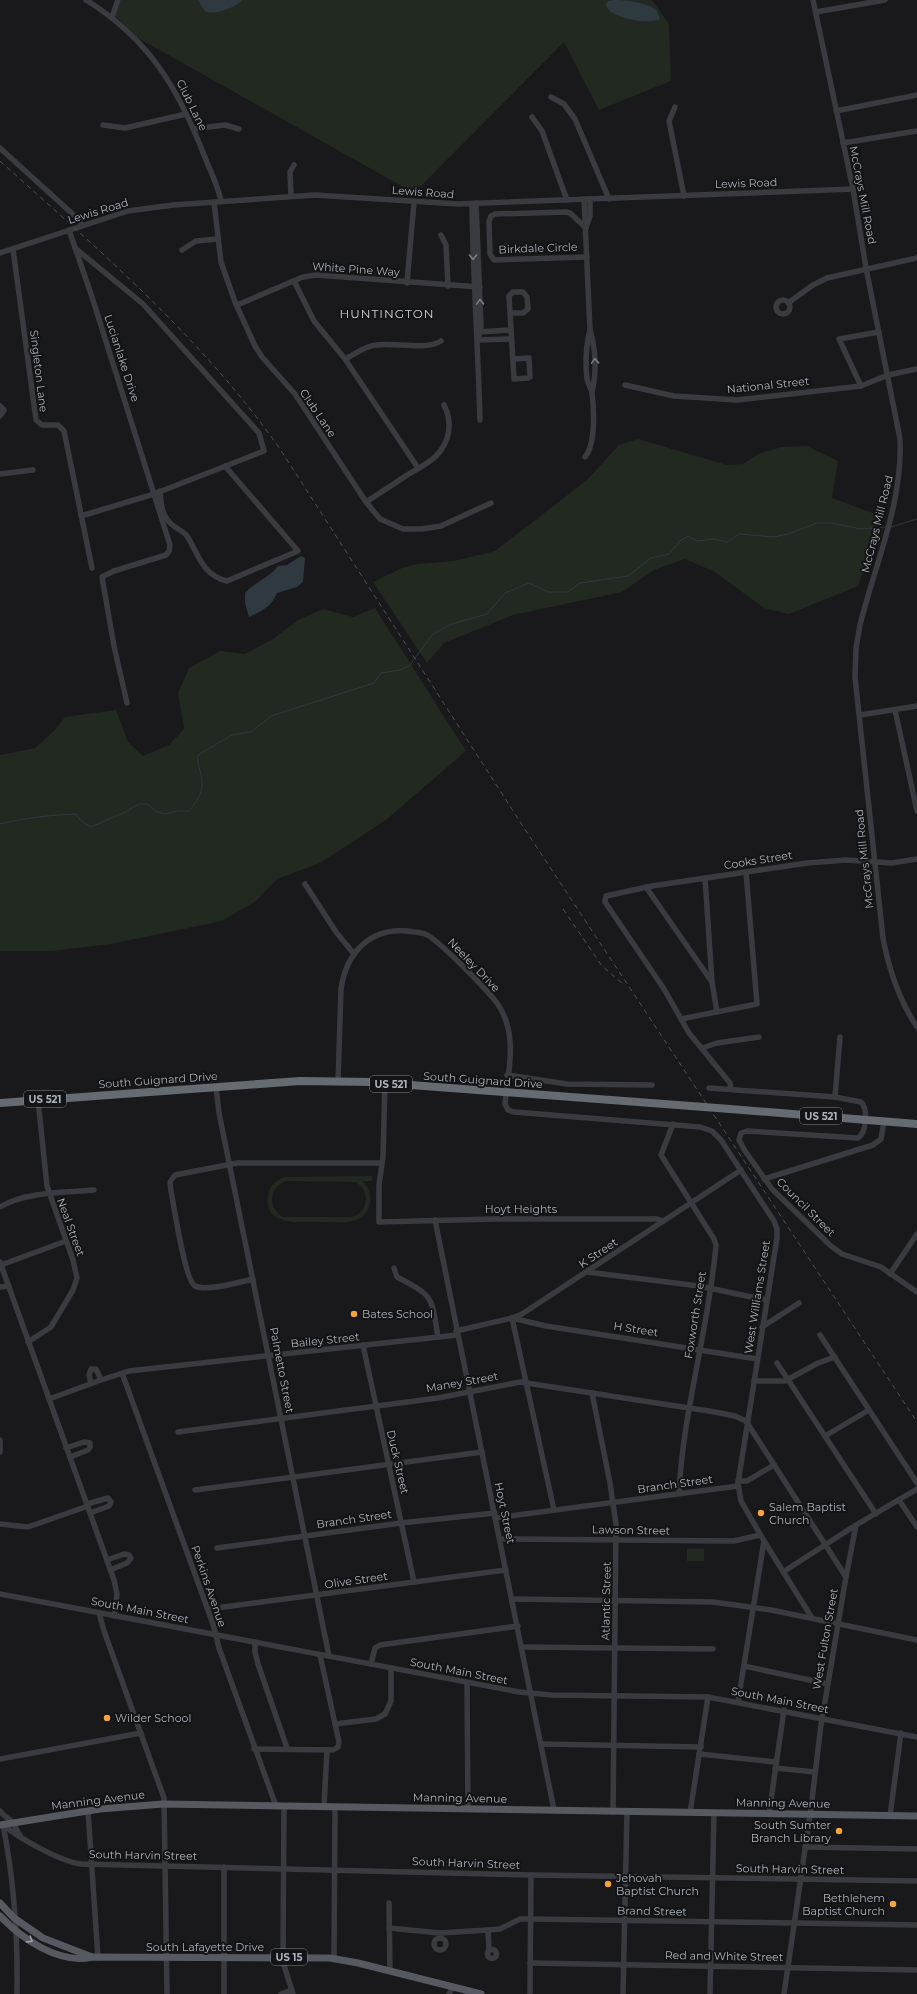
<svg xmlns="http://www.w3.org/2000/svg" width="917" height="1994" font-family="Montserrat,sans-serif">
<rect width="100%" height="100%" fill="#19191b"/>
<!-- green -->
<g fill="#212921" fill-rule="evenodd">
<path d="M121,0H652L669,24L671,81L599,110L564,42L414,193L140,39L115,16Z"/>
<path d="M638,439L727,465L743,464L760,453L782,447L807,446L838,461L832,498L881,516L858,586L789,614L764,608L715,572L685,559L654,570L622,592L513,615L444,643L427,663L373,582L402,568L417,564L454,561L495,551L587,480L619,445Z"/>
<path d="M375,608L466,751L386,820L320,863L277,879L256,901L222,921L111,944L53,951H0V755L35,748L54,731L65,717L116,710L128,742L143,756L169,745L184,729L178,693L189,668L220,651L245,654L273,639L298,620L323,609L353,617Z"/>
<path d="M372,1176V1181H362C375,1192 373,1214 356,1220C346,1224 332,1222 322,1222C303,1222 263,1227 268,1196C269,1186 276,1180 285,1177ZM286,1181L355,1182C371,1190 369,1212 352,1217H283C267,1208 269,1187 286,1181Z"/>
<rect x="687" y="1549" width="17" height="12"/>
</g>
<!-- water -->
<g fill="#2f3940">
<path d="M198,0H242C238,7 212,16 205,11C202,8 200,3 198,0Z"/>
<path d="M613,0C629,0 642,2 656,9L660,19C651,25 609,19 606,5L608,1Z"/>
<path d="M301,556L305,558L303,582L297,587L277,593C271,607 262,611 249,617L245,603V593C255,582 269,578 278,566L287,565Z"/>
</g>
<g fill="none" stroke-linecap="round" stroke-linejoin="round">
<!-- stream -->
<g stroke="#2f3940" stroke-width="1">
<path d="M891,527L917,519"/>
<path d="M0,824C25,818 50,815 76,814L81,821L91,827L123,813L139,804H147L157,812L165,814L177,811H189C197,801 203,793 202,780C201,771 197,765 198,755L232,735L251,732L271,716L374,683L381,673L400,670L409,666L433,634L452,624L487,614L505,593L529,583L548,592H568L580,583L628,576L651,558L669,554L680,541L688,536L697,541L714,539L727,542L739,534L773,537L788,534L817,523H831L861,529L886,527"/>
</g>
<!-- minor -->
<g stroke="#3a3b40" stroke-width="5.5">
<path d="M86,0C149,39 178,88 204,155C210,170 218,186 221,201"/>
<path d="M813,0L853,189L866,268L900,439C903,503 875,564 860,625L856,648L855,677L883,938C889,970 899,1000 917,1027"/>
<path d="M816,12L885,0"/>
<path d="M112,17L118,0"/>
<path d="M551,97L564,104L575,119L609,199"/>
<path d="M675,107L669,121L684,196"/>
<path d="M836,111L917,95"/>
<path d="M532,117L542,131L567,200"/>
<path d="M103,125L125,128L186,114"/>
<path d="M193,129L225,125L239,129"/>
<path d="M843,143L917,131"/>
<path d="M0,148L77,218L82,225"/>
<path d="M291,196L290,172L294,165"/>
<path d="M584,199L590,330C586,346 585,362 587,379C588,384 591,388 592,393C594,409 596,444 585,457"/>
<path d="M214,202L221,262L235,302L255,346L262,357L295,394L366,502L380,519L403,529H422L441,526L491,503"/>
<path d="M476,203L481,326L478,340"/>
<path d="M472,204C473,276 478,347 480,420"/>
<path d="M586,227L590,216V199"/>
<path d="M586,228L570,213L566,212L495,214L491,216L489,221L490,254L494,260L587,257"/>
<path d="M69,230L92,297L170,545L169,551L166,555L114,571L102,577L114,646L127,703"/>
<path d="M441,235L446,245L448,286"/>
<path d="M75,248L143,304L259,433L264,451L154,494L81,516"/>
<path d="M13,249L36,420L42,425H58L64,431L92,568"/>
<path d="M182,250L196,241L218,239"/>
<path d="M0,253L128,211L173,205L315,195L458,204L853,189"/>
<path d="M294,281L314,321L345,359L418,468"/>
<path d="M407,283L414,202"/>
<circle cx="783" cy="307" r="7"/>
<path d="M788,303L813,285L827,278L917,258"/>
<path d="M237,305L303,277L316,275L480,287"/>
<path d="M510,313H523L528,309L527,297L523,292H513L509,296L514,379L528,378L530,377L529,358L513,359"/>
<path d="M590,330C596,351 597,371 592,392"/>
<path d="M477,332L511,330"/>
<path d="M478,340L511,339"/>
<path d="M345,359C355,354 365,346 376,345C395,342 426,351 441,341"/>
<path d="M625,385L674,396L737,400L861,386L888,375L917,369"/>
<path d="M861,386L839,339L879,332"/>
<path d="M0,406L4,410L0,416"/>
<path d="M0,474L33,470"/>
<path d="M160,491C161,506 162,518 175,527C179,530 184,532 187,536C199,555 202,575 227,581L298,551L225,466"/>
<path d="M366,502C380,493 394,484 407,475C417,469 428,464 436,456C450,442 453,422 444,405"/>
<path d="M895,710L917,811"/>
<path d="M860,715L917,706"/>
<path d="M705,878L712,982L717,1012"/>
<path d="M305,884L336,932L354,954"/>
<path d="M646,887L712,982"/>
<path d="M681,1019L757,1004L746,872"/>
<path d="M702,1048L717,1043L759,1037"/>
<path d="M507,1075L567,1084L652,1085"/>
<path d="M338,1082L341,989C346,953 370,928 406,931C412,932 419,932 425,934C438,939 487,990 497,1003C502,1010 506,1019 508,1028C514,1052 507,1080 505,1104L508,1110L514,1112L700,1127L712,1131L721,1140L774,1221L777,1229V1238L738,1483L741,1501L764,1541L738,1702"/>
<path d="M385,1083L383,1157L379,1185V1222L494,1219H657L663,1221"/>
<path d="M216,1087L219,1113L329,1656"/>
<path d="M709,1088L835,1097L861,1102C868,1109 867,1132 858,1138L747,1131L741,1133L739,1140L745,1151L772,1189L831,1246L842,1254L881,1267L917,1292"/>
<path d="M731,1089L730,1083L689,1033L664,989L605,902L606,896L652,886L807,863L846,860L892,863L917,859"/>
<path d="M835,1097L840,1037"/>
<path d="M673,1124L661,1155L714,1239L716,1245C709,1328 683,1410 679,1493"/>
<path d="M764,1179L873,1145L881,1139L884,1121"/>
<path d="M0,1207C27,1191 64,1193 94,1190"/>
<path d="M435,1220L554,1810"/>
<path d="M0,1262L114,1580L117,1594L114,1616"/>
<path d="M1,1265L66,1241"/>
<path d="M394,1268L397,1277C435,1297 431,1296 438,1337"/>
<path d="M587,1272L699,1286L766,1300"/>
<path d="M890,1274L917,1234"/>
<path d="M253,1279C240,1282 207,1292 195,1286C185,1281 174,1206 171,1191L170,1182L175,1175L237,1163H382"/>
<path d="M0,1287L9,1286"/>
<path d="M512,1318L546,1326L757,1359"/>
<path d="M512,1318L554,1510"/>
<path d="M762,1327L799,1303"/>
<path d="M456,1331L512,1318L522,1314L741,1170"/>
<path d="M820,1335L917,1483"/>
<path d="M28,1342L51,1327L73,1290L77,1278L73,1260L47,1186L38,1100"/>
<path d="M363,1345L414,1582"/>
<path d="M777,1363L876,1514"/>
<path d="M122,1373L213,1624L219,1648L276,1806"/>
<path d="M754,1381H785L818,1363L835,1357"/>
<path d="M91,1383L89,1375L91,1369H96L101,1380"/>
<path d="M592,1393L610,1483L616,1524L613,1812"/>
<path d="M49,1399L101,1380L129,1371L457,1335"/>
<path d="M178,1432L438,1398L520,1382L715,1412L735,1416L746,1421L846,1577L821,1725L811,1808L784,1994"/>
<path d="M825,1436L869,1410"/>
<path d="M0,1440V1452"/>
<path d="M66,1448L84,1442L90,1443V1447L88,1450L70,1457"/>
<path d="M738,1481H747L774,1465"/>
<path d="M195,1490L482,1452"/>
<path d="M899,1500L917,1527"/>
<path d="M87,1504L108,1498L111,1502L109,1506L90,1513"/>
<path d="M495,1518L738,1486"/>
<path d="M0,1524L28,1527L88,1506"/>
<path d="M500,1539L734,1541L760,1535"/>
<path d="M764,1541L812,1618"/>
<path d="M217,1548L401,1523L495,1513"/>
<path d="M107,1560L124,1554L129,1555L131,1558L127,1563L110,1570"/>
<path d="M783,1572L856,1525L917,1489"/>
<path d="M846,1577L856,1525"/>
<path d="M0,1594L519,1692L551,1695L708,1697L917,1737"/>
<path d="M512,1599L713,1602L771,1610L917,1640"/>
<path d="M208,1609L506,1570"/>
<path d="M99,1613L104,1631L164,1798L167,1994"/>
<path d="M255,1642V1652L258,1664L287,1748"/>
<path d="M522,1647L713,1649"/>
<path d="M371,1664L375,1648L380,1645L518,1626"/>
<path d="M744,1666L828,1684"/>
<path d="M467,1683L468,1809"/>
<path d="M335,1724L376,1719L385,1714L391,1701V1668"/>
<path d="M542,1744L701,1747"/>
<path d="M254,1749L333,1750L338,1747L339,1742L320,1655"/>
<path d="M699,1754L775,1762"/>
<path d="M0,1759L141,1733"/>
<path d="M775,1768L815,1772"/>
<path d="M284,1806L283,1962L293,1994"/>
<path d="M324,1806L327,1750"/>
<path d="M0,1811C4,1817 9,1818 13,1823C16,1827 16,1831 20,1835"/>
<path d="M88,1811L98,1958"/>
<path d="M690,1813L708,1697"/>
<path d="M769,1814L784,1710"/>
<path d="M890,1816L901,1733"/>
<path d="M3,1825C21,1839 59,1861 81,1864L531,1875L917,1881"/>
<path d="M3,1825C14,1880 18,1938 17,1994"/>
<path d="M805,1847L917,1849"/>
<path d="M389,1903L390,1971"/>
<path d="M389,1928L440,1933L488,1930L500,1929L520,1919H531L917,1925"/>
<path d="M488,1930L489,1950"/>
<circle cx="440" cy="1944" r="6"/>
<circle cx="492" cy="1954" r="4.5"/>
<path d="M334,1958L335,1807"/>
<path d="M530,1963L917,1970"/>
<path d="M224,1994V1867"/>
<path d="M281,1994L292,1990"/>
<path d="M449,1994L453,1987"/>
<path d="M530,1994L531,1875"/>
<path d="M623,1994L627,1812"/>
<path d="M710,1994L714,1813"/>
</g>
<!-- major -->
<g stroke="#56595f" stroke-width="7">
<path d="M0,1825L100,1809L163,1804L917,1816"/>
<path d="M0,1903L14,1918L43,1938L92,1957"/>
<path d="M0,1916C21,1938 59,1965 92,1957L330,1958L358,1963L481,1994"/>
</g>
<!-- highway -->
<g stroke="#666a71" stroke-width="8">
<path d="M0,1103L300,1081L371,1082L691,1106"/>
<path d="M730,1109L917,1124"/>
</g>
<!-- rail -->
<g stroke="#4d5055" stroke-width="1" stroke-dasharray="5 4" stroke-linecap="butt">
<path d="M0,161C100,251 202,338 280,449L526,831L917,1422"/>
<path d="M563,909L602,966L623,984"/>
</g>
<!-- highway-bridge -->
<path stroke="#666a71" stroke-width="8" d="M691,1106L730,1109"/>
</g>
<!-- one-way arrows -->
<defs><path id="oneway-chevron" d="M-2-3.5L2.5 0L-2 3.5" fill="none" stroke-width="1.6" stroke-linecap="round" stroke-linejoin="round"/></defs>
<g stroke="#787c84">
<use href="#oneway-chevron" transform="translate(473 257) rotate(89)"/>
<use href="#oneway-chevron" transform="translate(480 302) rotate(-92)"/>
<use href="#oneway-chevron" transform="translate(595 361) rotate(-92)"/>
</g>
<use stroke="#9a9fa9" href="#oneway-chevron" transform="translate(30 1940) rotate(32)"/>
<!-- markers -->
<g fill="#f2a53a" stroke="#141416" stroke-width="1.5">
<circle cx="354" cy="1314" r="4"/>
<circle cx="761" cy="1513" r="4"/>
<circle cx="107" cy="1718" r="4"/>
<circle cx="839" cy="1831" r="4"/>
<circle cx="608" cy="1884" r="4"/>
<circle cx="893" cy="1904" r="4"/>
</g>
<g text-anchor="middle" stroke-width="4" stroke-linejoin="round" paint-order="stroke">
<!-- shield labels -->
<g fill="#141416" stroke="#7e828a" stroke-width="1">
<rect x="370" y="1076" width="42" height="16" rx="3"/>
<rect x="24" y="1091" width="42" height="16" rx="3"/>
<rect x="800" y="1108" width="42" height="16" rx="3"/>
<rect x="271" y="1949" width="36" height="16" rx="3"/>
</g>
<g font-size="10" font-weight="bold" fill="#abb1bb">
<text x="391" y="1088">US 521</text>
<text x="45" y="1103">US 521</text>
<text x="821" y="1120">US 521</text>
<text x="289" y="1961">US 15</text>
</g>
<!-- street labels -->
<g font-size="11" fill="#abb1bb" stroke="#141416">
<text transform="translate(192 105) rotate(64)" y="4">Club Lane</text>
<text transform="translate(746 183) rotate(-2)" y="4">Lewis Road</text>
<text transform="translate(423 192) rotate(4)" y="4">Lewis Road</text>
<text transform="translate(863 195) rotate(79)" y="4">McCrays Mill Road</text>
<text transform="translate(98 211) rotate(-17)" y="4">Lewis Road</text>
<text transform="translate(538 248) rotate(-2)" y="4">Birkdale Circle</text>
<text transform="translate(356 269) rotate(4)" y="4">White Pine Way</text>
<text transform="translate(122 358) rotate(72)" y="4">Lucianlake Drive</text>
<text transform="translate(39 371) rotate(83)" y="4">Singleton Lane</text>
<text transform="translate(768 385) rotate(-6)" y="4">National Street</text>
<text transform="translate(318 413) rotate(56)" y="4">Club Lane</text>
<text transform="translate(877 524) rotate(-76)" y="4">McCrays Mill Road</text>
<text transform="translate(864 859) rotate(-96)" y="4">McCrays Mill Road</text>
<text transform="translate(758 860) rotate(-9)" y="4">Cooks Street</text>
<text transform="translate(474 965) rotate(46)" y="4">Neeley Drive</text>
<text transform="translate(158 1080) rotate(-4)" y="4">South Guignard Drive</text>
<text transform="translate(483 1080) rotate(4)" y="4">South Guignard Drive</text>
<text transform="translate(806 1207) rotate(45)" y="4">Council Street</text>
<text x="521" y="1213">Hoyt Heights</text>
<text transform="translate(71 1227) rotate(70)" y="4">Neal Street</text>
<text transform="translate(598 1253) rotate(-34)" y="4">K Street</text>
<text transform="translate(757 1297) rotate(-81)" y="4">West Williams Street</text>
<text transform="translate(695 1315) rotate(-81)" y="4">Foxworth Street</text>
<text transform="translate(636 1329) rotate(9)" y="4">H Street</text>
<text transform="translate(325 1340) rotate(-6)" y="4">Bailey Street</text>
<text transform="translate(282 1370) rotate(79)" y="4">Palmetto Street</text>
<text transform="translate(462 1382) rotate(-10)" y="4">Maney Street</text>
<text transform="translate(398 1462) rotate(77)" y="4">Duck Street</text>
<text transform="translate(675 1484) rotate(-8)" y="4">Branch Street</text>
<text transform="translate(505 1513) rotate(78)" y="4">Hoyt Street</text>
<text transform="translate(354 1519) rotate(-8)" y="4">Branch Street</text>
<text transform="translate(631 1530) rotate(1)" y="4">Lawson Street</text>
<text transform="translate(356 1580) rotate(-8)" y="4">Olive Street</text>
<text transform="translate(209 1586) rotate(71)" y="4">Perkins Avenue</text>
<text transform="translate(606 1601) rotate(-89)" y="4">Atlantic Street</text>
<text transform="translate(140 1610) rotate(11)" y="4">South Main Street</text>
<text transform="translate(825 1639) rotate(-80)" y="4">West Fulton Street</text>
<text transform="translate(459 1671) rotate(11)" y="4">South Main Street</text>
<text transform="translate(780 1700) rotate(11)" y="4">South Main Street</text>
<text transform="translate(460 1798) rotate(1)" y="4">Manning Avenue</text>
<text transform="translate(98 1800) rotate(-7)" y="4">Manning Avenue</text>
<text transform="translate(783 1803) rotate(1)" y="4">Manning Avenue</text>
<text transform="translate(143 1855) rotate(1)" y="4">South Harvin Street</text>
<text transform="translate(466 1863) rotate(2)" y="4">South Harvin Street</text>
<text transform="translate(790 1869) rotate(1)" y="4">South Harvin Street</text>
<text transform="translate(652 1911) rotate(1)" y="4">Brand Street</text>
<text x="205" y="1951">South Lafayette Drive</text>
<text transform="translate(724 1956) rotate(1)" y="4">Red and White Street</text>
</g>
<!-- poi labels -->
<g font-size="11" fill="#abb1bb" stroke="#141416" text-anchor="start">
<text x="362" y="1318">Bates School</text>
<text x="769" y="1511">Salem Baptist<tspan x="769" dy="13">Church</tspan></text>
<text x="115" y="1722">Wilder School</text>
<text x="831" y="1829" text-anchor="end">South Sumter<tspan x="831" dy="13">Branch Library</tspan></text>
<text x="616" y="1882">Jehovah<tspan x="616" dy="13">Baptist Church</tspan></text>
<text x="885" y="1902" text-anchor="end">Bethlehem<tspan x="885" dy="13">Baptist Church</tspan></text>
</g>
<!-- neighbourhood labels -->
<g font-size="12" letter-spacing="1" fill="#ccd0d7" stroke="#141416">
<text x="387" y="318">HUNTINGTON</text>
</g>
</g>
</svg>
